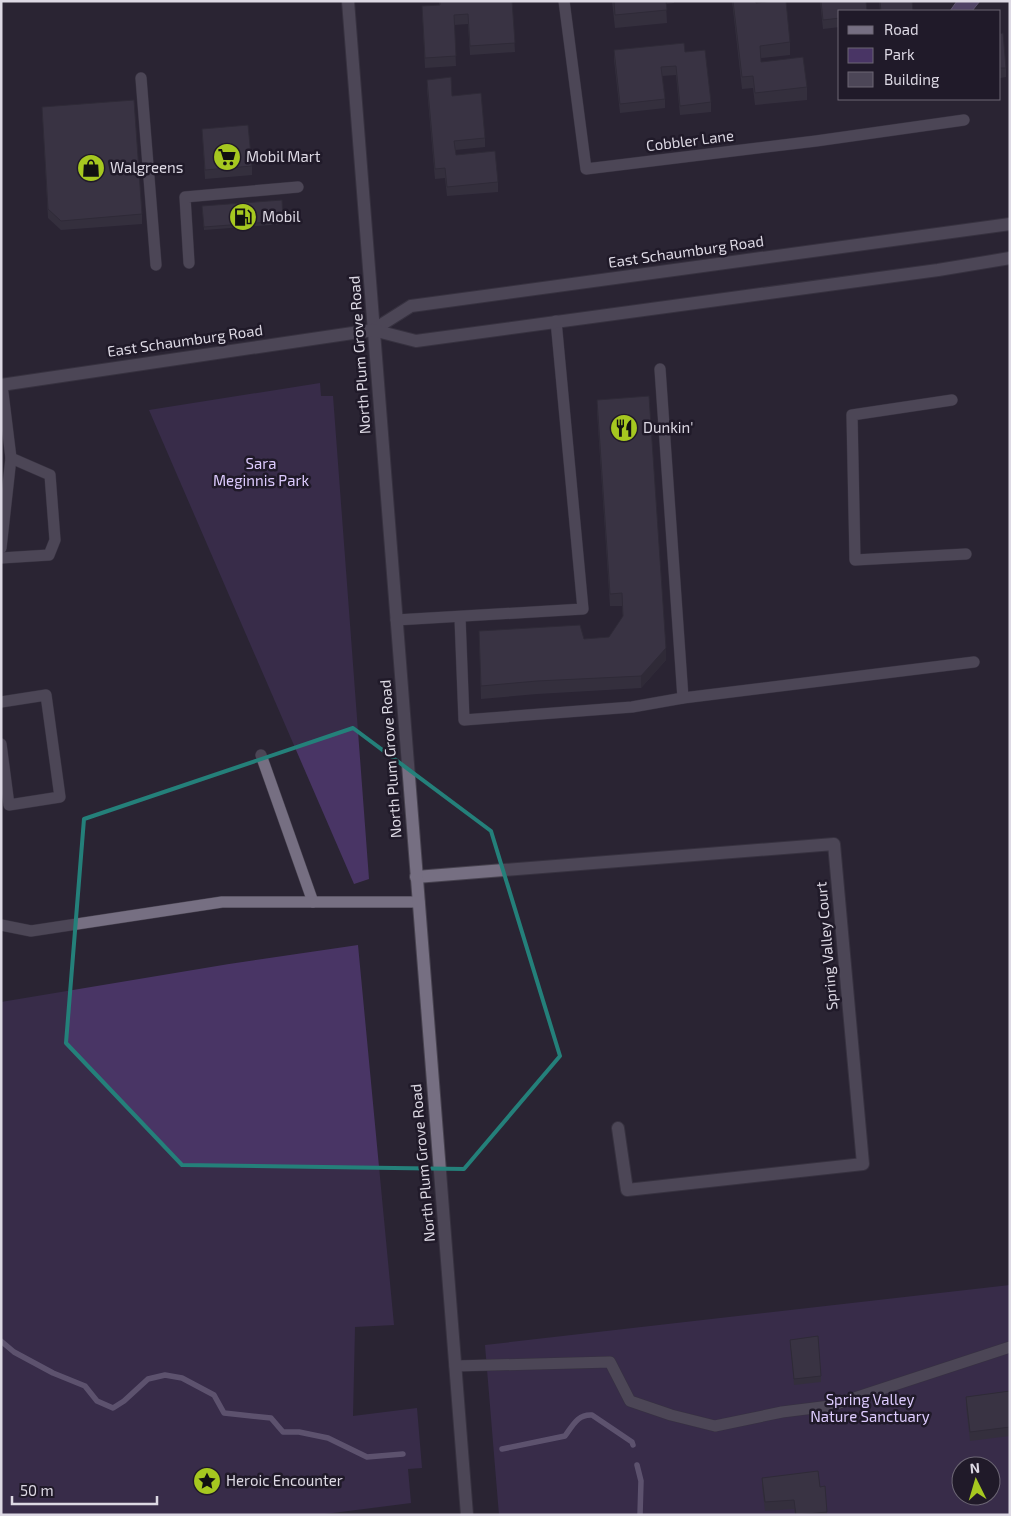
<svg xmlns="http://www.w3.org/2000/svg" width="1011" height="1516" font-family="'Exo 2',sans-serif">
<rect width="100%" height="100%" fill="#2a2433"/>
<!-- green -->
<g fill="#493565" fill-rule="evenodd">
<path d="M320,383L321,396H333L369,879L354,884L149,410Z"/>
<path d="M358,945L394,1325L355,1327L353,1416L417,1408L422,1468L408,1469L411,1503L317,1515H1V1002L229,964Z"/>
<path d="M1010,1285V1515H499L485,1345ZM961,1466H991V1496H961Z"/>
</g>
<!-- water -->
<path fill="#7f69a3" stroke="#9b8bb6" d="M957,1H980L972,11H950Z"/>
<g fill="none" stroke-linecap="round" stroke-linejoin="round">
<!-- stream -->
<g stroke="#9b8bb6" stroke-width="5.5">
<path d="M1,1341L14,1352L53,1373L85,1386L97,1401L113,1408L124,1401L148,1379L165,1375L182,1378L214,1395L224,1413L271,1418L283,1432H299L328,1438L367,1457L403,1454"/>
<path d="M502,1449L565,1436C573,1425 578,1414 592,1415L632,1442L633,1445"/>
<path d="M637,1465L641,1481L640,1515"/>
</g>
<!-- lane casing -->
<g stroke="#47424f" stroke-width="12">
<g id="lane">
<path d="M564,1L586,169L816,141L964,120"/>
<path d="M141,78L156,265"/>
<path d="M189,263L185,197L298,187"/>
<path d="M660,369L683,698"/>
<path d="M952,400L852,415L855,560L966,554"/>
<path d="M1,548L11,458L2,385"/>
<path d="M1,558L49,555L55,540L50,475L11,458"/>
<path d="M460,618L464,720L632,707L683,698L974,662"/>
<path d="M396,620L583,609L556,321"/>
<path d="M1,702L46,695L60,797L9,805L1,744"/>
<path d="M261,755L313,902"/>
<path d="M1,925L31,931L222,902H419"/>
<path d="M455,1366L610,1362L630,1401L671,1415L715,1426L782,1412L830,1406L1010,1347"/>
</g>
</g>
<!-- street casing -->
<g stroke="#47424f" stroke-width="14">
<path id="street" d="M416,877L834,844L863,1164L627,1190L618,1128"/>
</g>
<!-- secondary casing -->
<g stroke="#47424f" stroke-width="14">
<g id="secondary">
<path d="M348,1L467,1515"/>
<path d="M373,330L411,306L1010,224"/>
<path d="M1,385L373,330L416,341L938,270L1010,258"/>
</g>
</g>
<!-- lane -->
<use href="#lane" stroke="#766f82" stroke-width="11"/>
<!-- street -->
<use href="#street" stroke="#766f82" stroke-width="12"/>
<!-- secondary -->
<use href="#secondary" stroke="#766f82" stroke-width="12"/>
</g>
<!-- wall -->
<g fill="#413c4b">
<path d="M439,1H512L515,52L470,55L468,24L454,25L456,66L425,68L422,6L439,5Z"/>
<path d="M612,1H674V3L666,4L667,23L615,28Z"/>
<path d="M732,1H766L755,2L756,3L790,42V55L761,58V62L807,87V100L755,105L753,88L742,89Z"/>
<path d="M820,1H866L840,11V27L823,29Z"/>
<path d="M879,1H912L913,11H880Z"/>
<path d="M1000,34L1006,68V77L1000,78Z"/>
<path d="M614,50L685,52L711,102V112L680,115L676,75L662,76L665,99V108L620,113L614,60Z"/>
<path d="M427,80L452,96L485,138V147L455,150L456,155L498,182V192L447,196L445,178L435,179L427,89Z"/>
<path d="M42,107L142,214V224L61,230L48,218Z"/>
<path d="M202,129L252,166V175L205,179Z"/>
<path d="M202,206L283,221V224L204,230Z"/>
<path d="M597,400L666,660L641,688L537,694L481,699L479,631L584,639L609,637L623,617L622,606H610L597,412Z"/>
<path d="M790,1340L821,1376V1382L794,1385Z"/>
<path d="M1010,1391V1436L970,1441L966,1406V1397Z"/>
<path d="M762,1478L820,1487L827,1512V1515H795L794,1509L765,1511L762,1487Z"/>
</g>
<!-- shaded-wall -->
<path fill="#35313d" d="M666,648V660L641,688V676Z"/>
<!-- building -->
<g fill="#4c4657" stroke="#35313d">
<path d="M440,1H512L515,43L470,46L468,14L454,15L456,56L425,58L422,6L440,5Z"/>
<path d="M614,1H666L667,10L615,15Z"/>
<path d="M733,1H755L756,3L776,1H786L790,42L760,46L761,62L803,57L807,87L755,93L753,76L742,77Z"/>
<path d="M821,1H866L867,11H840V18L823,20Z"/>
<path d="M880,1H912L913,11H881Z"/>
<path d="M1003,33L1006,68H1000V34Z"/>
<path d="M684,43L685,52L705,50L711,102L680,106L676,66L661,67L665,99L620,104L614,50Z"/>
<path d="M451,77L452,96L481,93L485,138L454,141L456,155L495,151L498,182L447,187L445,168L435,169L427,80Z"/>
<path d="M134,100L142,214L61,221L48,209L42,107Z"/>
<path d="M248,125L252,166L205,170L202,129Z"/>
<path d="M282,200L283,221L204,227L202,206Z"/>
<path d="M649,396L666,648L641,676L537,681L481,686L479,631L580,625L584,639L609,637L623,616L622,593L610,594L597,400Z"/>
<path d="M818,1336L821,1376L794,1379L790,1340Z"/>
<path d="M1010,1391V1427L970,1432L966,1397Z"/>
<path d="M818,1471L820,1487L825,1486L827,1512L796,1515L794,1500L765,1502L762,1478Z"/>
</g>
<!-- marked area -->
<path d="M0 0H1011V1516H0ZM353,728L491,831L560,1056L464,1169L182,1165L66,1043L84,819Z" fill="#2a2433" fill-opacity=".55" fill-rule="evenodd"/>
<path fill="none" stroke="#24807a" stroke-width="4" stroke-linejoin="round" d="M353,728L491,831L560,1056L464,1169L182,1165L66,1043L84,819Z"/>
<!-- icons -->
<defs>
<g id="supermarket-disc" transform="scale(1.4375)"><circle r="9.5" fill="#a6c820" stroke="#201a29"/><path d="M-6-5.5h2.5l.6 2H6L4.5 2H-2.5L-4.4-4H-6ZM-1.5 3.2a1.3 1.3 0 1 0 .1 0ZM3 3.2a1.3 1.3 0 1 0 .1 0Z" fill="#111"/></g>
<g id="shop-disc" transform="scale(1.4375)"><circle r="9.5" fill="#a6c820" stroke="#201a29"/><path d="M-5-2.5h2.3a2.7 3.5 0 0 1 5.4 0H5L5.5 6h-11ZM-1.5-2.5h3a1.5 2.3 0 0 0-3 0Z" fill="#111"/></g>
<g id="fuel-disc" transform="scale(1.4375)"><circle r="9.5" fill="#a6c820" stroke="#201a29"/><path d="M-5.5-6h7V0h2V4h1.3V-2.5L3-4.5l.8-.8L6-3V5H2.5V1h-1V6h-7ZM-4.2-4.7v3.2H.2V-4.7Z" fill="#111"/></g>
<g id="restaurant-disc" transform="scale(1.4375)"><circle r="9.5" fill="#a6c820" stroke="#201a29"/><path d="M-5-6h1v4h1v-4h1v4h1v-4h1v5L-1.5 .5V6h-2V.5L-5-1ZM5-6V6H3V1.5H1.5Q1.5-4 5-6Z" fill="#111"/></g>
<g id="sight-disc" transform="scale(1.4375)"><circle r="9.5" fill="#a6c820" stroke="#201a29"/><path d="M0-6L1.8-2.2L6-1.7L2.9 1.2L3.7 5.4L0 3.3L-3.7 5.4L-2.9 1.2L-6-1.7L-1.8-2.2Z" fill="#111"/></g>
</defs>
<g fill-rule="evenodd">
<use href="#supermarket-disc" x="227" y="157"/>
<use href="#shop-disc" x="91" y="168"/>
<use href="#fuel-disc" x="243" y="217"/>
<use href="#restaurant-disc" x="624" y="428"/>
<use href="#sight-disc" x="207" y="1481"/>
</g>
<g text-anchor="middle" stroke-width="5" stroke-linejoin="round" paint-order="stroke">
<!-- street labels -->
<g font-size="15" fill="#ddd9e4" stroke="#201a29">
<text transform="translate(690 141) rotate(-7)" y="5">Cobbler Lane</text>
<text transform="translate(686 252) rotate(-8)" y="5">East Schaumburg Road</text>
<text transform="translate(185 341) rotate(-8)" y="5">East Schaumburg Road</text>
<text transform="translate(360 355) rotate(-94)" y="5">North Plum Grove Road</text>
<text transform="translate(391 759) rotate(-94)" y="5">North Plum Grove Road</text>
<text transform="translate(827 946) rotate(-95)" y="5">Spring Valley Court</text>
<text transform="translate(423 1163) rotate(-95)" y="5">North Plum Grove Road</text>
</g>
<!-- poi labels -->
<g font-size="15" fill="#ddd9e4" stroke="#201a29" text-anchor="start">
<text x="246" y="162">Mobil Mart</text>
<text x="110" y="173">Walgreens</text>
<text x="262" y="222">Mobil</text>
<text x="643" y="433">Dunkin'</text>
<text x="226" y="1486">Heroic Encounter</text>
</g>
<!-- park labels -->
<g font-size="15" fill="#ddcbfe" stroke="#201a29">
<text x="261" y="469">Sara<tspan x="261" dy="17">Meginnis Park</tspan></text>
<text x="870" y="1405">Spring Valley<tspan x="870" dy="17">Nature Sanctuary</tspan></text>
</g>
</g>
<!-- border -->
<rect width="1011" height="1516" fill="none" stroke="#ddd9e4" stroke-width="5"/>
<!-- legend -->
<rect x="838" y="10" width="162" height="90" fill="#201a29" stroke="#6c6674"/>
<rect x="848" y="26" width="25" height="8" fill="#766f82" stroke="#6c6674"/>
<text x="884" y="35" font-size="15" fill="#ddd9e4">Road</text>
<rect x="848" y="48" width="25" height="15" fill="#493565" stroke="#6c6674"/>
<text x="884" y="60" font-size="15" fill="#ddd9e4">Park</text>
<rect x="848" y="72" width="25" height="15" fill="#4c4657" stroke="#6c6674"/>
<text x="884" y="85" font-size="15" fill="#ddd9e4">Building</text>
<!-- north arrow -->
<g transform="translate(976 1481) rotate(355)"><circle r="24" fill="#201a29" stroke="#6c6674"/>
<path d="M0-4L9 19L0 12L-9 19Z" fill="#a6c820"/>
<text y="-8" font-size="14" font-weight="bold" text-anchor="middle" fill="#ddd9e4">N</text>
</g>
<!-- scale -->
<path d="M12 1496v8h145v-8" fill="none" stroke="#ddd9e4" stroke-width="2.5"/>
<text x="20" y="1496" font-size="15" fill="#ddd9e4" stroke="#201a29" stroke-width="4" paint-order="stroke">50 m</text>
</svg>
